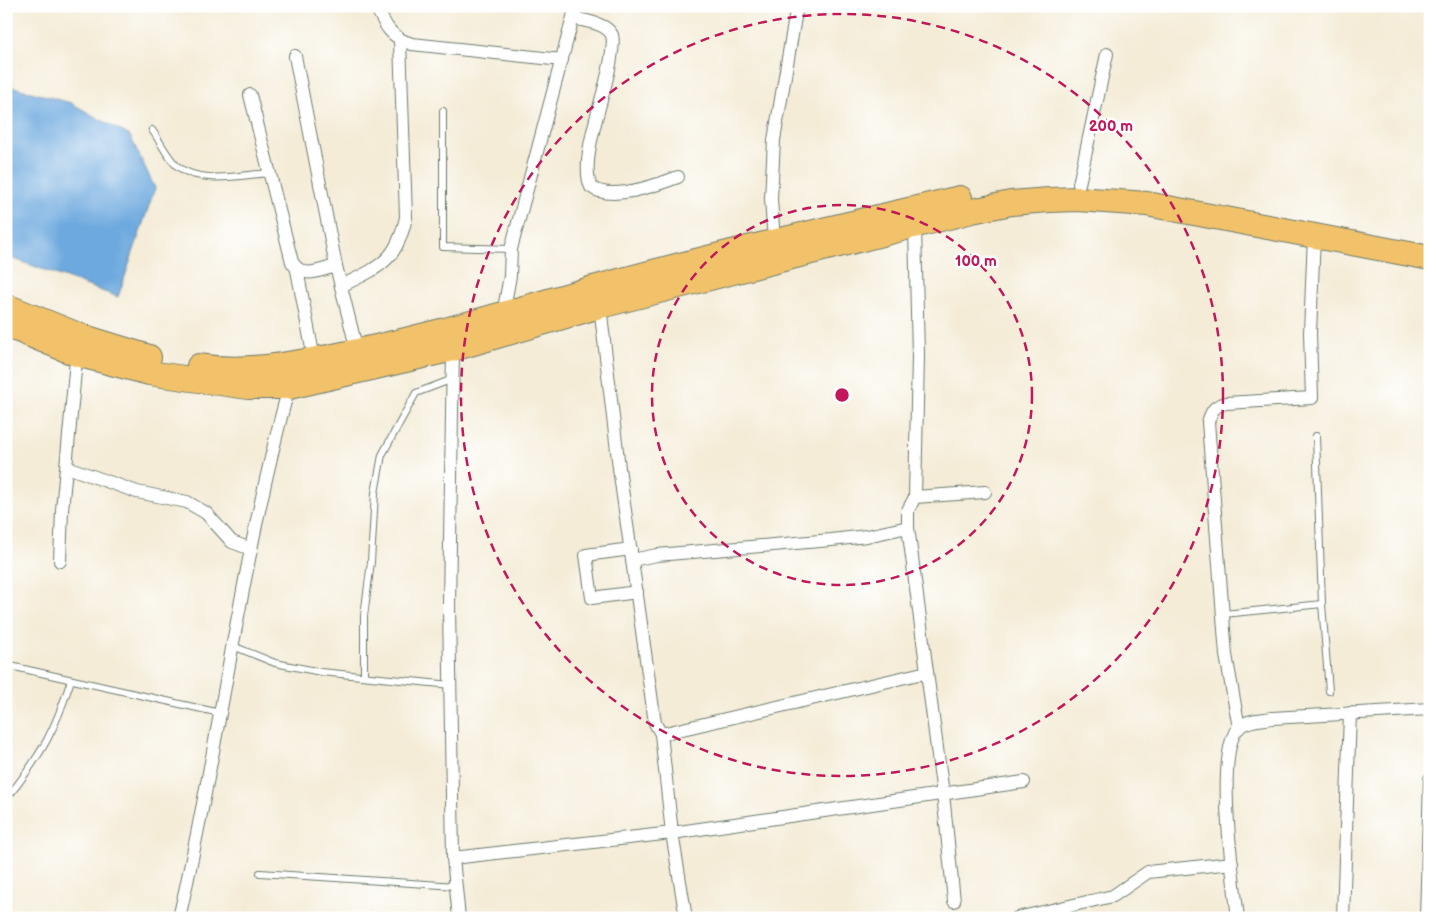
<svg xmlns="http://www.w3.org/2000/svg" width="1436" height="924" font-family="'Balsamiq Sans',sans-serif">
<rect width="100%" height="100%" fill="#fff"/>
<filter id="ink" filterUnits="userSpaceOnUse"><feTurbulence type="fractalNoise" baseFrequency=".02" numOctaves="2"/><feDisplacementMap in="SourceGraphic" scale="10" xChannelSelector="R" yChannelSelector="G"/><feConvolveMatrix kernelMatrix="1 2 1 2 8 2 1 2 1" color-interpolation-filters="sRGB"/></filter>
<filter id="wash" filterUnits="userSpaceOnUse"><feTurbulence type="fractalNoise" baseFrequency=".0096" numOctaves="4" result="noise"/><feDisplacementMap in="SourceGraphic" scale="20" xChannelSelector="R" yChannelSelector="G"/><feGaussianBlur stdDeviation="1.12" result="paint"/><feColorMatrix in="noise" values="0 0 0 0 0 0 0 0 0 0 0 0 0 0 0 0 0 1.4 0 .05"/><feComposite in="paint" operator="in"/></filter>
<g filter="url(#wash)">
<rect width="100%" height="100%" fill="#f4ecd7"/>
<!-- water -->
<path fill="#6da9de" stroke="#467389" d="M6,85L71,103L130,136L155,188L118,297L6,256Z"/>
</g>
<g filter="url(#ink)">
<g fill="none" stroke-linecap="round" stroke-linejoin="round">
<!-- lane casing -->
<g stroke="#6a7a6d" stroke-width="8">
<g id="lane">
<path d="M443,111V247L511,249"/>
<path d="M152,130C160,141 167,157 177,166C200,185 241,175 269,173"/>
<path d="M1316,436L1322,604L1329,691"/>
<path d="M1224,614L1322,604"/>
<path d="M233,646L275,663L321,672L451,685"/>
<path d="M6,665L220,713"/>
<path d="M364,675V616L371,562L375,493L382,455L416,393L453,379"/>
<path d="M6,796L11,793C43,752 55,730 71,680"/>
<path d="M260,873L456,886"/>
</g>
</g>
<!-- street casing -->
<g stroke="#6a7a6d" stroke-width="14">
<g id="street">
<path d="M376,6C385,26 391,38 412,44L562,60"/>
<path d="M573,18C585,21 606,23 612,35C614,42 612,52 611,58C607,91 578,159 591,187C611,202 657,185 678,177"/>
<path d="M295,56L336,266L357,351"/>
<path d="M250,95L292,262C303,280 319,270 336,266"/>
<path d="M1079,184L1107,54"/>
<path d="M774,241L771,199L774,140L797,6"/>
<path d="M297,270L314,359"/>
<path d="M341,286C380,267 397,261 406,217L400,41"/>
<path d="M600,306L619,468L632,560L657,555L831,540L867,536L908,527"/>
<path d="M503,314L510,276L511,249L576,6"/>
<path d="M453,349L449,606L453,858L459,918"/>
<path d="M67,467L137,492L187,502L206,513L232,542L251,549"/>
<path d="M915,497L918,356L915,226"/>
<path d="M631,549L586,555L592,598L637,592"/>
<path d="M632,560L655,723L661,734L672,833L686,918"/>
<path d="M60,561L62,510L77,350"/>
<path d="M1239,728L1226,655L1208,422C1212,410 1214,406 1226,403L1312,398L1310,333L1314,236"/>
<path d="M661,734L927,672"/>
<path d="M453,858L672,833L1024,782"/>
<path d="M954,901L943,794L908,527V510L915,497L985,492"/>
<path d="M179,918C220,742 241,561 289,387"/>
<path d="M1017,918L1113,896L1148,872L1232,863"/>
<path d="M1238,918C1234,882 1214,751 1239,727C1248,719 1262,720 1272,718L1430,709"/>
<path d="M1343,918L1350,713"/>
<path d="M1426,918L1430,779"/>
</g>
</g>
<!-- highway casing -->
<g stroke="#6a7a6d" stroke-width="26">
<g id="highway">
<path d="M6,306L81,336L149,357"/>
<path d="M6,325L76,354L149,373L248,387H289L453,349L600,306L972,211L1011,203L1049,200L1077,199L1147,204L1430,258"/>
<path d="M199,366C243,373 285,365 328,357C419,340 508,312 597,287C717,254 839,226 960,198"/>
</g>
</g>
<!-- lane -->
<use href="#lane" stroke="#fff" stroke-width="6"/>
<!-- street -->
<use href="#street" stroke="#fff" stroke-width="12"/>
<!-- highway -->
<use href="#highway" stroke="#f2c26a" stroke-width="24"/>
</g>
</g>
<!-- distance rings -->
<g fill="none" stroke="#c2185b" stroke-width="2.5" stroke-dasharray="9 6">
<circle cx="842" cy="395" r="190"/>
<circle cx="842" cy="395" r="381"/>
</g>
<circle cx="842" cy="395" r="8" fill="#c2185b" stroke="#fff" stroke-width="2.5"/>
<g font-size="15" text-anchor="middle" font-weight="bold" fill="#c2185b" stroke="#fff" stroke-width="5" stroke-linejoin="round" paint-order="stroke">
<text x="1111" y="131">200 m</text>
<text x="976" y="266">100 m</text>
</g>
<!-- margin -->
<rect width="1436" height="924" fill="none" stroke="#fff" stroke-width="25"/>
</svg>
